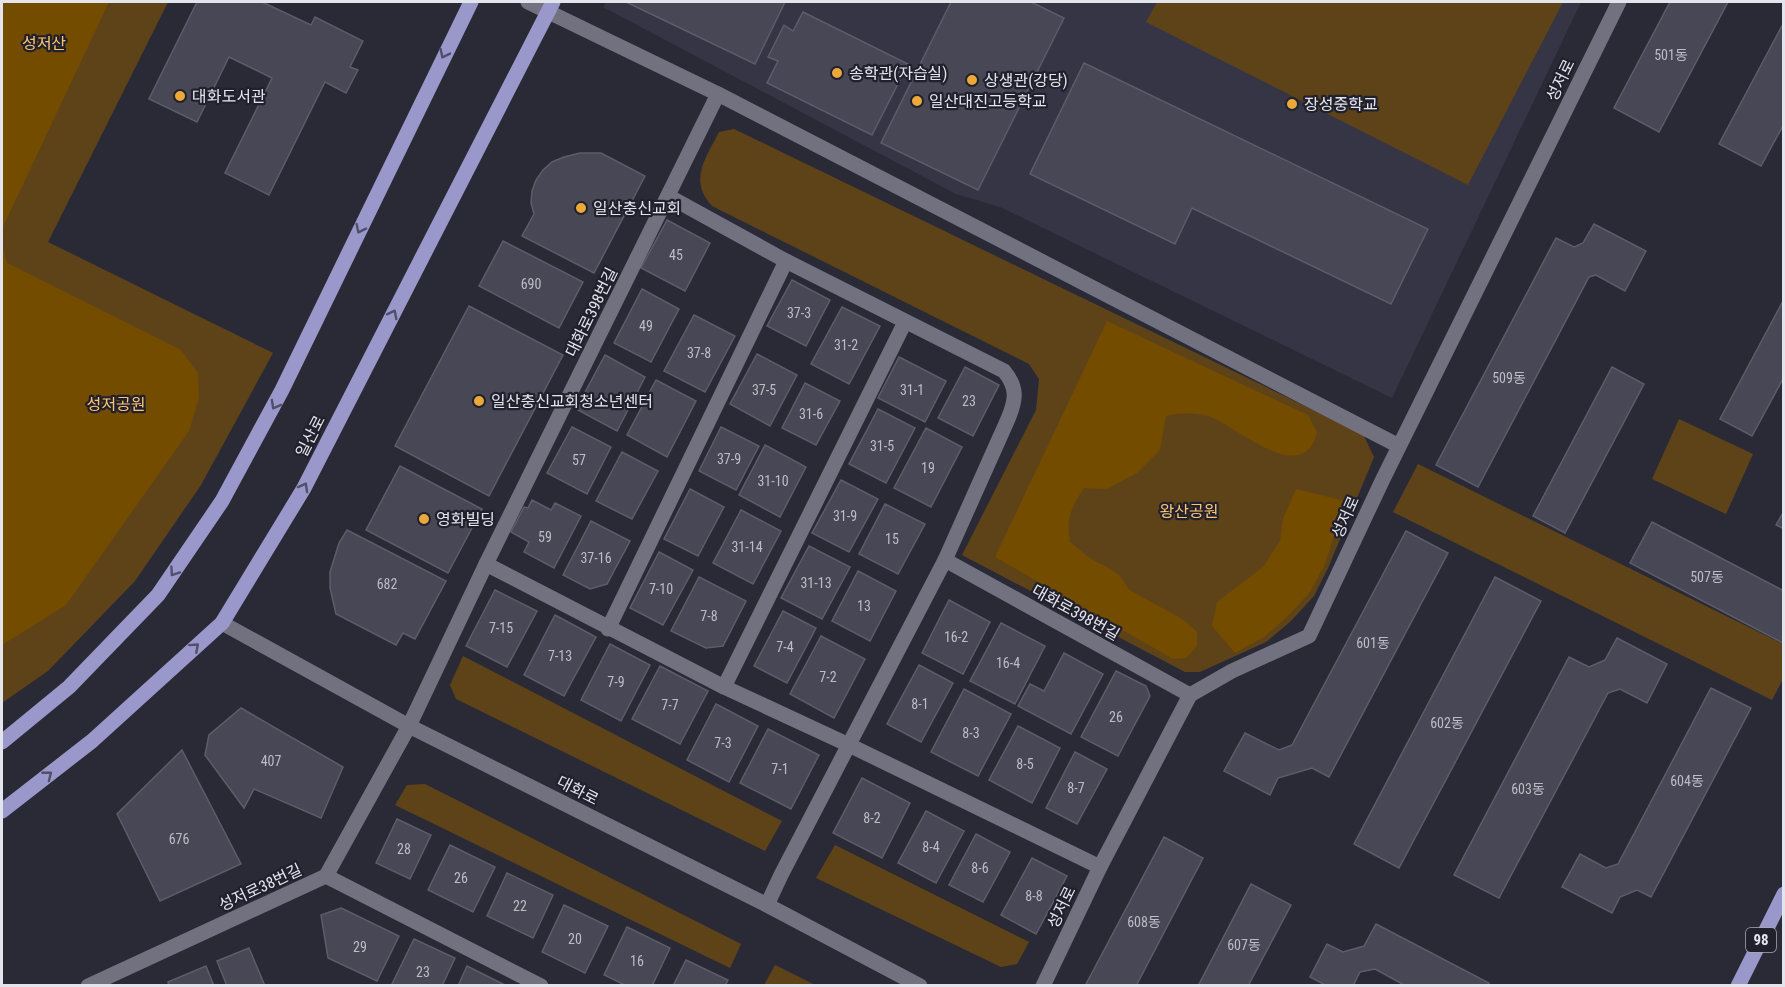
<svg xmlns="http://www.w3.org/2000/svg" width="1785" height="987" font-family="'Roboto Condensed','Noto Sans KR',sans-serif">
<rect width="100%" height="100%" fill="#2a2a37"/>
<!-- built -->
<path fill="#353546" d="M606,2H1581L1392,398L1000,207L956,194L603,7Z"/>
<!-- green -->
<g fill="#5f4318">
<path d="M2,2H168L48,242L273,353L201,485L135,581L48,671L2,703Z"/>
<path d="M1157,2H1563L1468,185L1146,22Z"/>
<path d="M734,129L1363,434L1374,457L1328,568L1314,596L1290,622L1266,642L1200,672H1185L962,555L1036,410L1039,379L1029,364L712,206C688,180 706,158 719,132Z"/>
<path d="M1679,419L1753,454L1726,514L1652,479Z"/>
<path d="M1418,464L1783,644V679L1772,700L1393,512Z"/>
<path d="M463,656L782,821L765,851L456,699L450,685Z"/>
<path d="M425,784L741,944L730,968L395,805L407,785Z"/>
<path d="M835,845L1029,942L1017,964L1001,967L816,878Z"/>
<path d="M775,965L815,985H764Z"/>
</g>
<!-- forest -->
<g fill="#734c00">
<path d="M2,2H109L2,229Z"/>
<path d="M2,244L7,263L181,350L198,373L199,398L189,431L66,605L2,645Z"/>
<path d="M1107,321L1308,415L1317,432C1303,490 1235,424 1208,416C1195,413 1179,412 1166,416L1160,450L1137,473L1107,489L1084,488C1071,508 1066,517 1070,542C1078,548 1085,555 1093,560C1109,569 1121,571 1128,589L1182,619L1197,632V646L1186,658L1173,659L995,557Z"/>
<path d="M1296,489L1346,501L1324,566L1310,592L1287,617L1264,637L1235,653L1212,626L1217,602L1263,567L1280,541L1283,519Z"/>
</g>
<!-- building -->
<g fill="#474755" stroke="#5c5c6a" stroke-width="1.5">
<path d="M197,2H262L311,25L315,17L363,41L350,67L358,70L346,93L325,82L269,195L225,173L272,78L229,57L197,122L149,99Z"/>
<path d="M626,2H785L755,64Z"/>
<path d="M951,2H1031L1064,18L978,190L881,143Z"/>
<path d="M1670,2H1728L1659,132L1614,108Z"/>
<path d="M803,12L908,64L872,135L767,83L778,61L768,57L784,25L793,31Z"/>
<path d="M1784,22V124L1761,166L1719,144Z"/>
<path d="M1084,63L1428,229L1391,304L1192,208L1175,244L1030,174Z"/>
<path d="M580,153H601L645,176L594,273L522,236L534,214L531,203L532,191L536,180L543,170L552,162L564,157Z"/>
<path d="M667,220L710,243L685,291L641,268Z"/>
<path d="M1594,224L1646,251L1625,291L1596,275L1589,277L1478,487L1436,465L1556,238L1574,247L1583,243Z"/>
<path d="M503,241L583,282L559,328L479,286Z"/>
<path d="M792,280L830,300L806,346L767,326Z"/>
<path d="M642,289L679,309L651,362L614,343Z"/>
<path d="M1784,299V377L1752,436L1720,419Z"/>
<path d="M469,306L563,355L489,496L395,446Z"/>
<path d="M842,307L880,326L849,384L811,364Z"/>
<path d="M694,315L735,336L705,392L664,371Z"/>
<path d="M757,354L797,375L770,426L730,404Z"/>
<path d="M605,355L645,377L617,431L576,409Z"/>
<path d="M899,357L946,381L925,422L878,398Z"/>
<path d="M965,367L999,385L973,436L938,418Z"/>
<path d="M1612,367L1644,384L1565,533L1533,516Z"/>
<path d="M656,380L696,401L667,457L627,435Z"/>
<path d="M805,383L840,401L816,445L782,428Z"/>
<path d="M878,409L915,428L886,483L849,464Z"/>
<path d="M572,427L611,447L587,494L547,473Z"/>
<path d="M721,427L759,446L736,490L699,471Z"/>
<path d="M926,428L962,447L931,507L894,488Z"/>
<path d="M765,445L806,467L780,517L739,495Z"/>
<path d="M622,452L658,471L632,519L596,501Z"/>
<path d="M400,466L482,509L448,573L366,530Z"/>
<path d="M841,480L878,499L849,552L812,533Z"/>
<path d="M690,489L724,507L698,556L664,539Z"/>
<path d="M532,500L551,510L555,503L581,516L554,568L524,552L529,542L511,532L524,507L528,508Z"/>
<path d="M885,504L925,524L898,574L859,554Z"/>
<path d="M741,510L781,531L753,584L713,563Z"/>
<path d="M1784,511V529L1776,525Z"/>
<path d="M591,521L630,541L607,584L590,589L563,575Z"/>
<path d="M1652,522L1784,591L1783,643L1630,563Z"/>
<path d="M347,530L446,581L415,639L403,633L396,645L336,614L330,588V572L339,543Z"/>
<path d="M1406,531L1448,553L1329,777L1312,768L1278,778L1270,795L1224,771L1245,733L1279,750L1292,745Z"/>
<path d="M809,546L850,567L822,619L781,598Z"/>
<path d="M659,552L693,570L663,625L630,608Z"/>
<path d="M858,571L896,591L870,641L832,621Z"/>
<path d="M699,577L746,601L723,646L706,648L671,631Z"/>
<path d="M1495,577L1541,601L1399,868L1354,844Z"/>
<path d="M495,590L537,611L507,667L466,646Z"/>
<path d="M949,600L990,622L963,674L922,653Z"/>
<path d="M783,611L816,628L787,683L754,666Z"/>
<path d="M555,615L596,637L564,696L524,675Z"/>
<path d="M1001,623L1045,646L1015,704L970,681Z"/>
<path d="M821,636L865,659L834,718L790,694Z"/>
<path d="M1617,638L1667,664L1647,703L1620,689L1608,693L1499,898L1454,875L1569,657L1589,667L1605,660Z"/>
<path d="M610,644L650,665L621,721L581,700Z"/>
<path d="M1064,653L1103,674L1071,734L1018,706L1030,684L1044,691Z"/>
<path d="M919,665L953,683L921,742L887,724Z"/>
<path d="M660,666L708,691L680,744L632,719Z"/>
<path d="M1116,671L1146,686L1150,696L1118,756L1081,737Z"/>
<path d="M1711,688L1751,708L1651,897L1637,890L1620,897L1612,913L1562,887L1580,854L1606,868L1618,864Z"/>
<path d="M964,689L1011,714L978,776L931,752Z"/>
<path d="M716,704L758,726L729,782L687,760Z"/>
<path d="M241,708L343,767L321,818L254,789L244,808L205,755L209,735Z"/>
<path d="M1018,726L1060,748L1032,803L989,780Z"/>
<path d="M768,729L819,755L791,809L740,783Z"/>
<path d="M182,750L241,864L160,901L117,814Z"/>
<path d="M1075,752L1107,769L1077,824L1046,808Z"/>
<path d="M862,778L910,803L882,858L833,833Z"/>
<path d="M926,811L964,831L936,883L898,863Z"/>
<path d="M397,819L431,835L410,879L376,863Z"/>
<path d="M976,834L1010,852L983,902L949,885Z"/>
<path d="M1164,837L1203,858L1136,986H1085Z"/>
<path d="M450,845L495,867L473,912L428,890Z"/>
<path d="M1032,858L1067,876L1036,934L1001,915Z"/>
<path d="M507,873L553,895L533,938L487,916Z"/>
<path d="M1251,884L1291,905L1248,986H1198Z"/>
<path d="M564,905L608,926L585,973L542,952Z"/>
<path d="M341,908L399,936L377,981L328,958L321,915Z"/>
<path d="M1376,924L1489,983L1488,986H1406L1375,969L1360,972L1353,986H1327L1310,977L1327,944L1343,952L1364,946Z"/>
<path d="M627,927L670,948L652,986H627L604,975Z"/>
<path d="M414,939L455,958L442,986H391Z"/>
<path d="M249,948L265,986H227L217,961Z"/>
<path d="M686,960L728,980L725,986H673Z"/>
<path d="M206,966L214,986H169L168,982Z"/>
<path d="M467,966L505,985V986H458Z"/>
</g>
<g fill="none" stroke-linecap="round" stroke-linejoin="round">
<!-- street -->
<g stroke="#717180" stroke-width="15">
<path d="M528,2L718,94L1399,446"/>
<path d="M668,196L786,261L1004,371C1018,388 1016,400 1008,419L945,560L781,875L767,905"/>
<path d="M945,560L1190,695"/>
<path d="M486,564L724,687L849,745L1100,867"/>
<path d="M608,629L786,261"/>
<path d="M724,687L905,322"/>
<path d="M326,876L409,726L486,564L718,94"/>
<path d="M88,986L326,876L541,986"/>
<path d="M1043,986L1100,867L1190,695L1232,671L1309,636L1383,479L1619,2"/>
</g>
<!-- secondary -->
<path stroke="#717180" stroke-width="15" d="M222,623L409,726L767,905L920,986"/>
<!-- primary -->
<g stroke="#9a97ca" stroke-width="15">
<path d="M2,742L69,687L158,595L222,501L282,390L471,2"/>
<path d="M2,811L92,741L222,623L304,488L553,2"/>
<path d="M1738,986L1784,894"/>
</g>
</g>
<!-- one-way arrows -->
<defs><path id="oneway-chevron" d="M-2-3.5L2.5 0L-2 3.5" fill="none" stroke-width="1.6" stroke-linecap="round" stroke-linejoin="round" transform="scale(1.5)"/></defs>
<g stroke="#51506c">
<use href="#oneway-chevron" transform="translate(444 54) rotate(116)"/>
<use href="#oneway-chevron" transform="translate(360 229) rotate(116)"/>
<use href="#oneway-chevron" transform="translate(393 314) rotate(-63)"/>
<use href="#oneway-chevron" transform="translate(275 405) rotate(119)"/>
<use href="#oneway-chevron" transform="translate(304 487) rotate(-61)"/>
<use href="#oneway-chevron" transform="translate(174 572) rotate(124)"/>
<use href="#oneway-chevron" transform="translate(195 647) rotate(-42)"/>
<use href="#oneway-chevron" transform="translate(48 775) rotate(-38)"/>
</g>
<!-- markers -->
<g fill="#eba93a" stroke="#21202d" stroke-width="2">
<circle cx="837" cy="73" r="6"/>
<circle cx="972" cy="80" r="6"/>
<circle cx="180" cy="96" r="6"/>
<circle cx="917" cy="101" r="6"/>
<circle cx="1292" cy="104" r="6"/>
<circle cx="581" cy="208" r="6"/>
<circle cx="479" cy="401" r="6"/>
<circle cx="424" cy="519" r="6"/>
</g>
<g text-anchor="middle" stroke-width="4.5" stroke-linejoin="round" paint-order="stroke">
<!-- number labels -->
<g font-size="14" fill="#bdbdc7">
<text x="1671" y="60">501동</text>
<text x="676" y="260">45</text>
<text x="531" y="289">690</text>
<text x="799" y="318">37-3</text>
<text x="646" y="331">49</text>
<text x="846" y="350">31-2</text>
<text x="699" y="358">37-8</text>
<text x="1509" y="383">509동</text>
<text x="764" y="395">37-5</text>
<text x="912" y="395">31-1</text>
<text x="969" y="406">23</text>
<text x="811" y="419">31-6</text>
<text x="882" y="451">31-5</text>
<text x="729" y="464">37-9</text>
<text x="579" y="465">57</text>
<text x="928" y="473">19</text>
<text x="773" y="486">31-10</text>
<text x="845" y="521">31-9</text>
<text x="545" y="542">59</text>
<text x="892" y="544">15</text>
<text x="747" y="552">31-14</text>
<text x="596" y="563">37-16</text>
<text x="1707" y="582">507동</text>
<text x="816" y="588">31-13</text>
<text x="387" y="589">682</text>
<text x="661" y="594">7-10</text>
<text x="864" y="611">13</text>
<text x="709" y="621">7-8</text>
<text x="501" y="633">7-15</text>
<text x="956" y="642">16-2</text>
<text x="1373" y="648">601동</text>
<text x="785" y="652">7-4</text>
<text x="560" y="661">7-13</text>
<text x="1008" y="668">16-4</text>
<text x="828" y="682">7-2</text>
<text x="616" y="687">7-9</text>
<text x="920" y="709">8-1</text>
<text x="670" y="710">7-7</text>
<text x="1116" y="722">26</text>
<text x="1447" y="728">602동</text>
<text x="971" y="738">8-3</text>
<text x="723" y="748">7-3</text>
<text x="271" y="766">407</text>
<text x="1025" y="769">8-5</text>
<text x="780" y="774">7-1</text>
<text x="1687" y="786">604동</text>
<text x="1076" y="793">8-7</text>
<text x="1528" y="794">603동</text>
<text x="872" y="823">8-2</text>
<text x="179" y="844">676</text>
<text x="931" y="852">8-4</text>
<text x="404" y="854">28</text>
<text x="980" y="873">8-6</text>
<text x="461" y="883">26</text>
<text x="1034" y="901">8-8</text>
<text x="520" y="911">22</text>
<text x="1144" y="927">608동</text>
<text x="575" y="944">20</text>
<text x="1244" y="950">607동</text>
<text x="360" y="952">29</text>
<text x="637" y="966">16</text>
<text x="423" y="977">23</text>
</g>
<!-- shield labels -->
<rect fill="#21202d" stroke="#aaa9b3" stroke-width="1.5" x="1746" y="928" width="30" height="24" rx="4.5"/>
<g font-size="15" font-weight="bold" fill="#e4e4ed">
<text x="1761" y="945">98</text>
</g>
<!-- park labels -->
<g font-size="16" fill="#fdc572" stroke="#21202d">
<text x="44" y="49">성저산</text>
<text x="116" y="410">성저공원</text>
<text x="1189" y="517">왕산공원</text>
</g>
<!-- poi labels -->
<g font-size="16" fill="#e4e4ed" stroke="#21202d" text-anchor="start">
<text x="849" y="79">송학관(자습실)</text>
<text x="984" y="86">상생관(강당)</text>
<text x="192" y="102">대화도서관</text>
<text x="929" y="107">일산대진고등학교</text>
<text x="1304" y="110">장성중학교</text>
<text x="593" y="214">일산충신교회</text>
<text x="491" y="407">일산충신교회청소년센터</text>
<text x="436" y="525">영화빌딩</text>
</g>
<!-- street labels -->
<g font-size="16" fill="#e4e4ed" stroke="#21202d">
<text transform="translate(1560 80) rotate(-64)" y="6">성저로</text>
<text transform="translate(591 312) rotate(-64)" y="6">대화로398번길</text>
<text transform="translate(310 436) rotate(-63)" y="6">일산로</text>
<text transform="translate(1345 517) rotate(-66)" y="6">성저로</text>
<text transform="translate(1076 612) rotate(29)" y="6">대화로398번길</text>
<text transform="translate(578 790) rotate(27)" y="6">대화로</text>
<text transform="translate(260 887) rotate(-25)" y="6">성저로38번길</text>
<text transform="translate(1061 907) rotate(-64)" y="6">성저로</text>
</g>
</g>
<!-- border -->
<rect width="1785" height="987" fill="none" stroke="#e4e4ed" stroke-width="6"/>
</svg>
